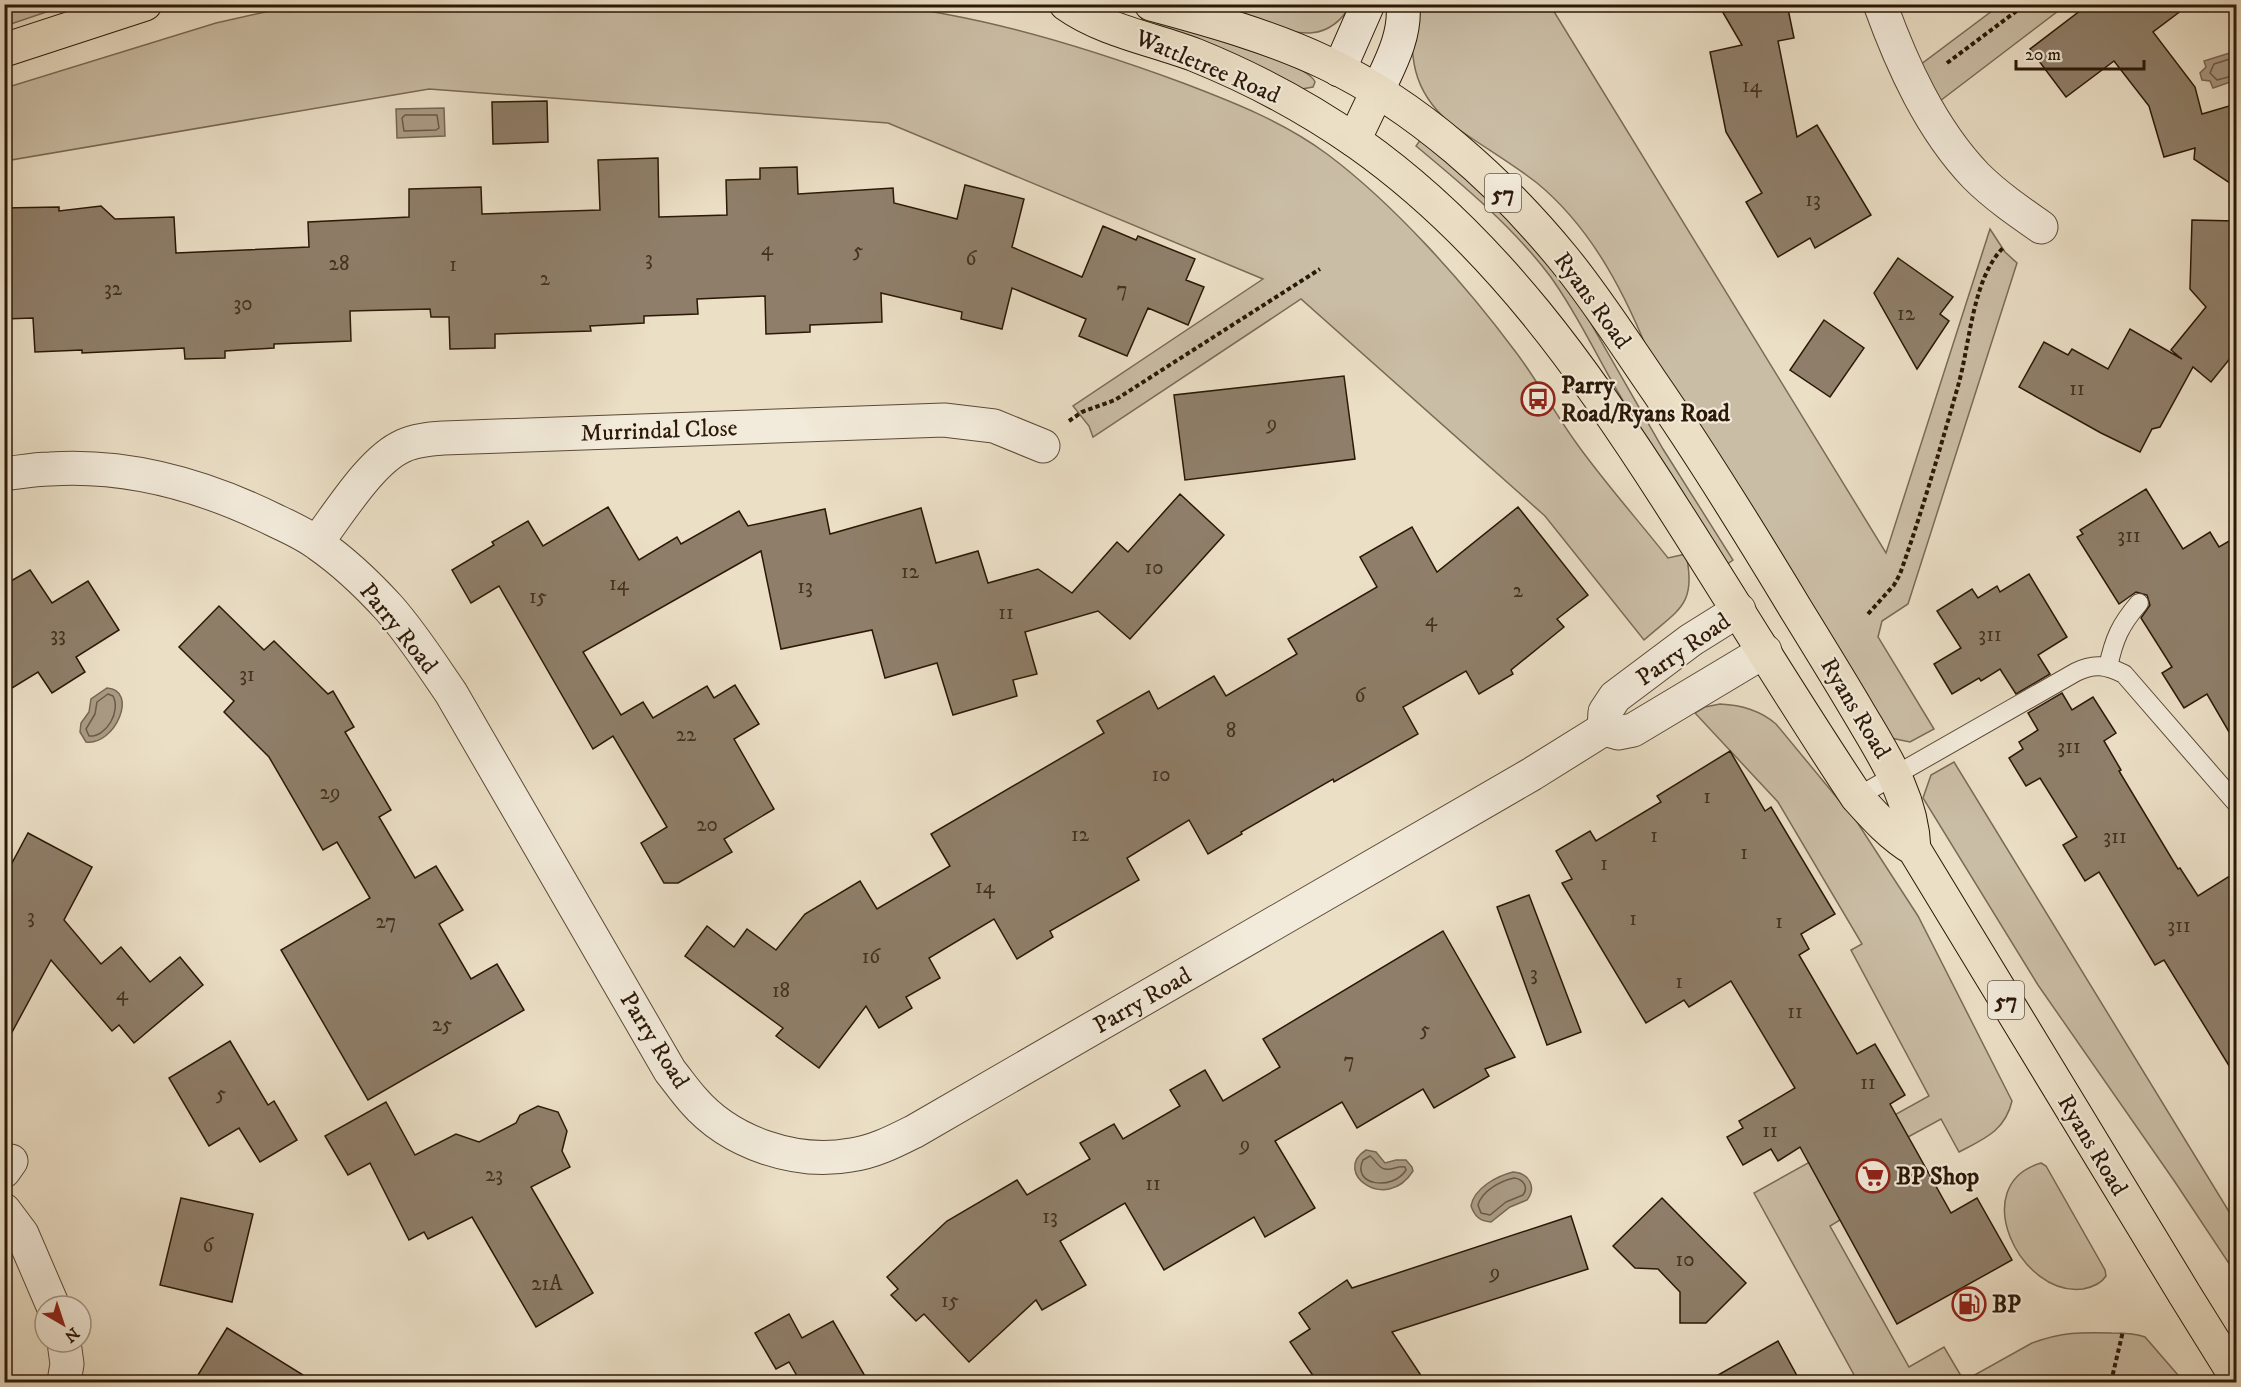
<svg xmlns="http://www.w3.org/2000/svg" width="2241" height="1387" font-family="'IM FELL DW Pica',serif">
<rect width="100%" height="100%" fill="#ebdfc6"/>
<filter id="stains"><feTurbulence type="fractalNoise" baseFrequency=".00333" numOctaves="4"/><feColorMatrix values="0 0 0 0 .2 0 0 0 0 .09 0 0 0 0 .02 0 0 0 .5 -.17"/></filter>
<radialGradient id="worn" r=".72"><stop offset=".6" stop-color="#630" stop-opacity="0"/><stop offset="1" stop-color="#630" stop-opacity=".3"/></radialGradient>
<!-- green -->
<g fill="#cabda5" stroke="#7a6a56" stroke-width="1.5">
<path d="M5,4H67V5L5,26Z"/>
<path d="M880,4C904,8 927,10 950,15C1030,30 1107,55 1183,83C1233,102 1284,122 1327,154C1394,204 1465,284 1515,351C1538,381 1555,414 1577,444C1605,483 1638,520 1668,558L1686,554C1697,605 1679,609 1644,640L1545,516L1301,299L1093,437L1089,426L1073,406L1263,279L888,123L429,89L5,161V88L216,23L296,5Z"/>
<path d="M1200,5H1351C1326,46 1295,33 1257,22C1238,16 1219,10 1200,5Z"/>
<path d="M1412,5H1550L1886,553L1990,229L2005,252L2017,263L1908,604L1882,621L1878,637L1934,729L1910,742L1886,737L1653,364C1627,297 1593,229 1537,183C1509,161 1478,144 1450,123C1409,88 1411,54 1412,5Z"/>
<path d="M2000,5H2066L1940,101L1920,65Z"/>
<path d="M1141,16C1168,23 1308,61 1315,82L1313,87L1302,89L1144,26Z"/>
<path d="M1421,139L1471,183L1550,262L1586,315L1663,449L1733,560L1726,565C1690,508 1653,452 1619,394C1596,355 1577,313 1550,276C1513,227 1463,185 1416,146Z"/>
<path d="M1720,704C1742,705 1760,710 1776,724L1857,822L1918,916L2012,1101C2005,1131 1984,1139 1959,1152L1941,1119L1908,1137L1819,1180L1840,1220L1830,1226L1909,1367L1944,1347L1964,1381L2032,1343C2062,1332 2081,1332 2112,1333C2123,1333 2135,1333 2145,1337L2184,1382H1858L1754,1193L1929,1096L1851,950L1862,944L1778,802L1695,713L1705,707Z"/>
<path d="M1954,762L2236,1223V1274L2175,1182L2038,985L1923,798L1931,775Z"/>
<path d="M2041,1163L2046,1166L2105,1270L2106,1276C2101,1284 2093,1287 2083,1289C2020,1297 1966,1185 2041,1163Z"/>
</g>
<!-- water -->
<g fill="#aa9b85" stroke="#776752" stroke-width="1.5">
<path d="M2236,51V80L2213,88L2210,81L2202,80L2200,73L2206,67L2204,61Z"/>
<path d="M444,108L445,136L397,138L396,109Z"/>
<path d="M107,688C139,690 115,746 86,742L80,732L81,723L89,712L91,699Z"/>
<path d="M1366,1150L1376,1152L1385,1163L1396,1160H1406L1412,1167L1413,1171C1386,1214 1331,1172 1366,1150Z"/>
<path d="M1513,1172C1529,1173 1537,1187 1527,1200L1510,1207L1491,1222C1480,1221 1475,1217 1471,1206C1474,1188 1497,1176 1513,1172Z"/>
</g>
<g fill="none" stroke-linecap="round" stroke-linejoin="round">
<!-- shore -->
<g stroke="#6a5a46" stroke-width="1.5">
<path d="M2236,57L2214,64L2210,73L2217,80L2236,75"/>
<path d="M405,115H437L439,128L436,130L404,131L402,118Z"/>
<path d="M108,694L113,696C121,711 107,737 89,736L86,729L95,714L97,702Z"/>
<path d="M1370,1156C1376,1160 1378,1168 1385,1169C1393,1171 1397,1165 1405,1167L1406,1170C1393,1191 1351,1186 1363,1160Z"/>
<path d="M1514,1178C1523,1179 1529,1187 1523,1195L1506,1202L1490,1215L1481,1213L1478,1205C1482,1191 1500,1181 1514,1178Z"/>
</g>
</g>
<!-- building -->
<g fill="#8f7f6a" stroke="#2b1806" stroke-width="1.5">
<path d="M1718,4H1787L1794,38L1778,41L1797,137L1817,125L1871,215L1815,248L1810,238L1778,257L1746,202L1762,193L1726,132L1710,52L1742,45Z"/>
<path d="M2089,4H2190L2153,32L2195,87L2202,114L2236,104V187L2194,159L2195,148L2164,157L2149,106L2114,61L2066,97L2030,49Z"/>
<path d="M547,101L548,142L493,144L492,102Z"/>
<path d="M658,158L659,217L727,215L726,180L760,179V168L797,167L798,194L893,188L894,203L957,219L965,185L1024,199L1012,247L1082,277L1103,226L1136,240L1138,236L1195,259L1186,280L1204,287L1188,325L1148,308L1127,356L1079,336L1086,319L1012,288L1002,329L961,319L962,312L881,293L882,322L810,325V332L766,334L765,296L697,299L698,314L644,316V323L590,326L591,331L495,334V348L450,349L449,317H431L430,309L350,311L351,341L274,344V348L225,351V358L185,359L184,348L82,353V350L35,352L33,318L4,319V208L59,207V211L101,206L115,219L174,217L176,253L309,247L308,222L409,217V189L481,187L482,214L600,210L598,160Z"/>
<path d="M2192,220L2236,221V351L2211,382L2193,367L2160,427L2152,429L2140,452L2101,433L2019,387L2044,342L2068,355L2072,349L2108,369L2130,329L2182,359L2171,350L2206,307L2190,289Z"/>
<path d="M1898,258L1953,297L1940,314L1949,321L1917,369L1874,293Z"/>
<path d="M1824,320L1864,348L1830,397L1790,370Z"/>
<path d="M1344,376L1355,459L1185,480L1174,395Z"/>
<path d="M2146,489L2183,549L2210,532L2219,547L2236,537V744L2207,694L2184,708L2162,673L2172,667L2141,618L2150,605L2147,595L2136,592L2119,604L2077,537L2083,534L2080,530Z"/>
<path d="M1180,494L1224,535L1130,639L1098,611L1025,632L1037,674L1013,680L1017,696L953,715L937,663L885,678L872,630L781,649L761,551L583,652L621,715L643,702L653,718L707,686L714,698L735,685L759,724L734,739L774,809L724,839L732,852L678,883H664L641,843L667,827L613,736L593,749L499,586L471,603L452,570L494,545L492,542L528,521L543,546L608,507L639,560L677,537L681,544L739,511L748,526L825,509L830,534L921,508L936,563L978,551L988,583L1038,569L1072,593L1117,542L1128,552Z"/>
<path d="M1518,507L1588,595L1557,619L1564,627L1511,670L1513,674L1479,694L1466,671L1403,707L1418,734L1334,782L1333,779L1241,832L1242,834L1208,854L1189,820L1127,858L1139,880L1050,931L1053,937L1017,959L994,919L929,958L940,978L906,997L912,1008L879,1028L866,1006L819,1068L776,1036L783,1028L685,956L707,926L734,947L747,929L776,950L805,914L860,881L877,909L950,866L931,834L1104,733L1097,721L1149,691L1158,709L1214,676L1226,696L1297,654L1288,639L1377,587L1360,557L1412,527L1437,572Z"/>
<path d="M30,570L52,603L88,581L119,630L76,657L85,672L52,693L38,672L4,693V585Z"/>
<path d="M2029,574L2067,637L2038,655L2050,674L2016,694L2000,669L1981,681L1979,678L1952,694L1934,664L1961,648L1937,611L1972,589L1978,598L1997,586L2000,592Z"/>
<path d="M219,606L264,650L274,641L328,694L333,691L354,727L345,732L391,810L379,817L415,878L436,866L463,910L439,924L471,979L497,964L524,1010L368,1100L281,950L370,898L337,842L323,850L269,757L224,712L234,701L179,647Z"/>
<path d="M2062,693L2072,710L2093,697L2116,733L2104,741L2121,770L2119,771L2178,869L2180,868L2198,896L2236,872V1077L2164,960L2155,965L2099,872L2085,881L2063,845L2077,837L2040,778L2026,786L2009,758L2023,749L2019,742L2038,730L2028,713Z"/>
<path d="M1730,751L1765,811L1771,807L1835,914L1801,934L1809,949L1799,955L1857,1054L1875,1044L1905,1095L1890,1104L1951,1213L1977,1198L2012,1260L1897,1324L1800,1147L1778,1161L1771,1149L1743,1165L1727,1137L1743,1128L1739,1121L1795,1088L1731,981L1689,1007L1684,1000L1646,1023L1562,883L1572,879L1556,851L1590,831L1596,841L1661,802L1657,796Z"/>
<path d="M28,833L92,867L64,920L101,964L121,947L150,982L180,957L203,985L134,1043L119,1025L112,1031L51,960L4,1047V878Z"/>
<path d="M1529,895L1581,1032L1547,1045L1497,907Z"/>
<path d="M1443,931L1515,1057L1485,1069L1489,1076L1434,1108L1423,1089L1357,1128L1342,1102L1275,1141L1315,1208L1265,1237L1254,1217L1164,1270L1125,1203L1060,1241L1086,1285L1042,1310L1036,1300L969,1362L924,1314L916,1321L891,1295L898,1289L887,1277L947,1221L1017,1180L1027,1195L1090,1159L1080,1143L1114,1124L1123,1139L1180,1106L1170,1090L1205,1070L1223,1101L1280,1067L1263,1039Z"/>
<path d="M230,1041L268,1105L274,1101L297,1140L260,1162L239,1128L209,1146L169,1078Z"/>
<path d="M386,1102L415,1155L456,1134L479,1142L516,1123L520,1115L538,1106L558,1112L567,1131L562,1151L570,1167L531,1187L593,1293L536,1327L472,1217L428,1239L424,1232L409,1240L370,1163L348,1175L325,1136Z"/>
<path d="M181,1198L253,1214L232,1302L160,1285Z"/>
<path d="M1662,1198L1746,1283L1706,1323H1680V1292L1658,1269L1635,1268L1613,1246Z"/>
<path d="M1571,1216L1588,1269L1392,1332L1426,1383H1318L1290,1342L1310,1329L1299,1313L1347,1280L1352,1288Z"/>
<path d="M789,1314L802,1338L833,1321L869,1383H801L789,1362L776,1369L755,1333Z"/>
<path d="M227,1328L316,1383H193Z"/>
<path d="M1778,1341L1801,1383H1704Z"/>
</g>
<g fill="none" stroke-linecap="round" stroke-linejoin="round">
<!-- lane casing -->
<g stroke="#5b4a36" stroke-width="20">
<g id="lane">
<path d="M2108,667C2114,639 2120,625 2139,603"/>
<path d="M1857,797L2076,672C2094,663 2106,665 2124,674L2236,803"/>
</g>
</g>
<!-- street casing -->
<g stroke="#5b4a36" stroke-width="35">
<g id="street">
<path d="M1880,4C1902,65 1931,129 1976,176C1995,195 2018,211 2041,227"/>
<path d="M4,474C20,472 35,469 50,469C127,464 205,486 274,520C289,527 305,534 318,544C344,562 368,585 389,608C412,634 431,664 451,693L670,1071C678,1081 685,1091 693,1100C730,1143 796,1165 851,1155C874,1152 895,1141 915,1131L1532,774L1604,729"/>
<path d="M317,542C338,515 371,460 403,446C415,440 430,439 444,438L944,420L994,426L1043,446"/>
<path d="M1604,729L1605,712L1615,697L1691,640L1739,610"/>
<path d="M1604,729L1618,733L1633,730L1765,651"/>
<path d="M4,1171L11,1161"/>
<path d="M4,1210L22,1234L53,1306"/>
<path d="M64,1342L67,1364L64,1382"/>
</g>
</g>
<!-- secondary casing -->
<g stroke="#2b1806" stroke-width="35">
<g id="secondary">
<path d="M1339,70L1368,4"/>
<path d="M1377,92C1390,64 1406,36 1403,4"/>
</g>
</g>
<!-- primary casing -->
<g stroke="#2b1806" stroke-width="35">
<g id="primary">
<path d="M1066,4C1104,31 1153,39 1195,55C1252,78 1308,108 1358,143C1494,239 1589,375 1677,514C1737,608 1795,704 1857,797C1875,817 1891,835 1914,849L2185,1295L2236,1377"/>
<path d="M1151,4C1211,20 1271,37 1326,63C1417,106 1501,182 1564,259C1595,297 1622,339 1650,380C1702,455 1750,533 1797,611C1818,645 1839,679 1859,713C1885,757 1912,797 1914,849"/>
<path d="M4,50L145,4"/>
<path d="M1354,140L1377,92"/>
</g>
</g>
<!-- path -->
<g stroke="#2b1806" stroke-width="4" stroke-dasharray="4.5 3" stroke-linecap="butt">
<path d="M1947,63L2026,4"/>
<path d="M1069,421L1082,412L1115,400L1320,269"/>
<path d="M1868,614L1894,585L1900,574C1922,512 1940,449 1958,386C1970,345 1972,279 2003,248"/>
<path d="M2111,1382L2123,1331"/>
</g>
<!-- lane -->
<use href="#lane" stroke="#f2eada" stroke-width="18"/>
<!-- street -->
<use href="#street" stroke="#f2eada" stroke-width="33"/>
<!-- secondary -->
<use href="#secondary" stroke="#f2eada" stroke-width="33"/>
<!-- primary -->
<use href="#primary" stroke="#ebdfc6" stroke-width="33"/>
</g>
<!-- icons -->
<defs>
<g id="bus-ring" transform="scale(1.725)"><circle r="9.5" fill="#f2eada" stroke="#8f2418" stroke-width="1.5"/><path d="M-5-6H5V4H4V6H2V4H-2V6H-4V4H-5ZM-3.5-4V0h7V-4ZM-3.5 1.2v1.5H-2V1.2ZM2 1.2v1.5H3.5V1.2Z" fill="#8f2418"/></g>
<g id="supermarket-ring" transform="scale(1.725)"><circle r="9.5" fill="#f2eada" stroke="#8f2418" stroke-width="1.5"/><path d="M-6-5.5h2.5l.6 2H6L4.5 2H-2.5L-4.4-4H-6ZM-1.5 3.2a1.3 1.3 0 1 0 .1 0ZM3 3.2a1.3 1.3 0 1 0 .1 0Z" fill="#8f2418"/></g>
<g id="fuel-ring" transform="scale(1.725)"><circle r="9.5" fill="#f2eada" stroke="#8f2418" stroke-width="1.5"/><path d="M-5.5-6h7V0h2V4h1.3V-2.5L3-4.5l.8-.8L6-3V5H2.5V1h-1V6h-7ZM-4.2-4.7v3.2H.2V-4.7Z" fill="#8f2418"/></g>
</defs>
<g fill-rule="evenodd">
<use href="#bus-ring" x="1538" y="399"/>
<use href="#supermarket-ring" x="1873" y="1176"/>
<use href="#fuel-ring" x="1969" y="1304"/>
</g>
<g text-anchor="middle" stroke-width="4.5" stroke-linejoin="round" paint-order="stroke">
<!-- number labels -->
<g font-size="21" fill="#44321f">
<text x="1752" y="92">14</text>
<text x="1813" y="206">13</text>
<text x="767" y="255">4</text>
<text x="858" y="257">5</text>
<text x="649" y="265">3</text>
<text x="971" y="265">6</text>
<text x="339" y="270">28</text>
<text x="453" y="271">1</text>
<text x="545" y="285">2</text>
<text x="113" y="295">32</text>
<text x="1122" y="296">7</text>
<text x="243" y="310">30</text>
<text x="1906" y="320">12</text>
<text x="2077" y="395">11</text>
<text x="1272" y="430">9</text>
<text x="2129" y="542">311</text>
<text x="1154" y="574">10</text>
<text x="910" y="578">12</text>
<text x="619" y="590">14</text>
<text x="805" y="593">13</text>
<text x="1518" y="597">2</text>
<text x="538" y="603">15</text>
<text x="1006" y="619">11</text>
<text x="1431" y="626">4</text>
<text x="58" y="641">33</text>
<text x="1990" y="641">311</text>
<text x="247" y="681">31</text>
<text x="1360" y="702">6</text>
<text x="1231" y="737">8</text>
<text x="686" y="741">22</text>
<text x="2069" y="753">311</text>
<text x="1161" y="781">10</text>
<text x="330" y="799">29</text>
<text x="1707" y="803">1</text>
<text x="707" y="831">20</text>
<text x="1080" y="841">12</text>
<text x="1654" y="842">1</text>
<text x="2115" y="843">311</text>
<text x="1744" y="859">1</text>
<text x="1604" y="870">1</text>
<text x="985" y="893">14</text>
<text x="31" y="923">3</text>
<text x="1633" y="925">1</text>
<text x="386" y="928">27</text>
<text x="1779" y="928">1</text>
<text x="2179" y="932">311</text>
<text x="871" y="963">16</text>
<text x="1534" y="980">3</text>
<text x="1679" y="988">1</text>
<text x="781" y="997">18</text>
<text x="122" y="1000">4</text>
<text x="1795" y="1018">11</text>
<text x="442" y="1031">25</text>
<text x="1425" y="1036">5</text>
<text x="1349" y="1067">7</text>
<text x="1868" y="1089">11</text>
<text x="221" y="1100">5</text>
<text x="1770" y="1137">11</text>
<text x="1245" y="1151">9</text>
<text x="494" y="1181">23</text>
<text x="1153" y="1190">11</text>
<text x="1050" y="1223">13</text>
<text x="208" y="1252">6</text>
<text x="1685" y="1266">10</text>
<text x="1495" y="1279">9</text>
<text x="547" y="1290">21A</text>
<text x="950" y="1307">15</text>
</g>
<!-- shield labels -->
<g fill="#f2eada" stroke="#675746" stroke-width="1.5">
<rect x="1485" y="174" width="36" height="38" rx="4.5"/>
<rect x="1988" y="981" width="36" height="38" rx="4.5"/>
</g>
<g font-size="22" font-weight="bold" fill="#2b1806">
<text x="1503" y="201">57</text>
<text x="2006" y="1008">57</text>
</g>
<!-- street labels -->
<g font-size="24" fill="#2b1806" stroke="#f2eada">
<text transform="translate(1208 66) rotate(23)" y="8">Wattletree Road</text>
<text transform="translate(1593 300) rotate(54)" y="8">Ryans Road</text>
<text transform="translate(659 430) rotate(-2)" y="8">Murrindal Close</text>
<text transform="translate(399 628) rotate(51)" y="8">Parry Road</text>
<text transform="translate(1683 649) rotate(-35)" y="8">Parry Road</text>
<text transform="translate(1856 708) rotate(59)" y="8">Ryans Road</text>
<text transform="translate(1142 1000) rotate(-30)" y="8">Parry Road</text>
<text transform="translate(655 1040) rotate(58)" y="8">Parry Road</text>
<text transform="translate(2093 1145) rotate(59)" y="8">Ryans Road</text>
</g>
<!-- poi labels -->
<g font-size="24" font-weight="bold" fill="#2b1806" stroke="#f2eada" text-anchor="start">
<text x="1561" y="393">Parry<tspan x="1561" dy="28">Road/Ryans Road</tspan></text>
<text x="1896" y="1184">BP Shop</text>
<text x="1992" y="1312">BP</text>
</g>
</g>
<!-- margin -->
<rect width="2241" height="1387" fill="none" stroke="#ebdfc6" stroke-width="24"/>
<rect x="6" y="6" width="2229" height="1375" fill="none" stroke="#2b1806" stroke-width="3"/>
<rect x="12" y="12" width="2217" height="1363" fill="none" stroke="#2b1806" stroke-width="1.5"/>
<!-- north arrow -->
<g transform="translate(63 1324) rotate(141)"><circle r="28" fill="#f2eada" stroke="#a29685" stroke-width="1.5"/>
<path d="M0-4.5L10 22L0 15L-10 22Z" fill="#8f2418"/>
<text y="-9" font-size="16" font-weight="bold" text-anchor="middle" fill="#2b1806">N</text>
</g>
<!-- scale -->
<path d="M2016 60v9h128v-9" fill="none" stroke="#2b1806" stroke-width="3"/>
<text x="2025" y="60" font-size="18" fill="#2b1806" stroke="#f2eada" stroke-width="4.5" paint-order="stroke">20 m</text>
<rect width="100%" height="100%" filter="url(#stains)"/>
<rect width="100%" height="100%" fill="url(#worn)"/>
</svg>
